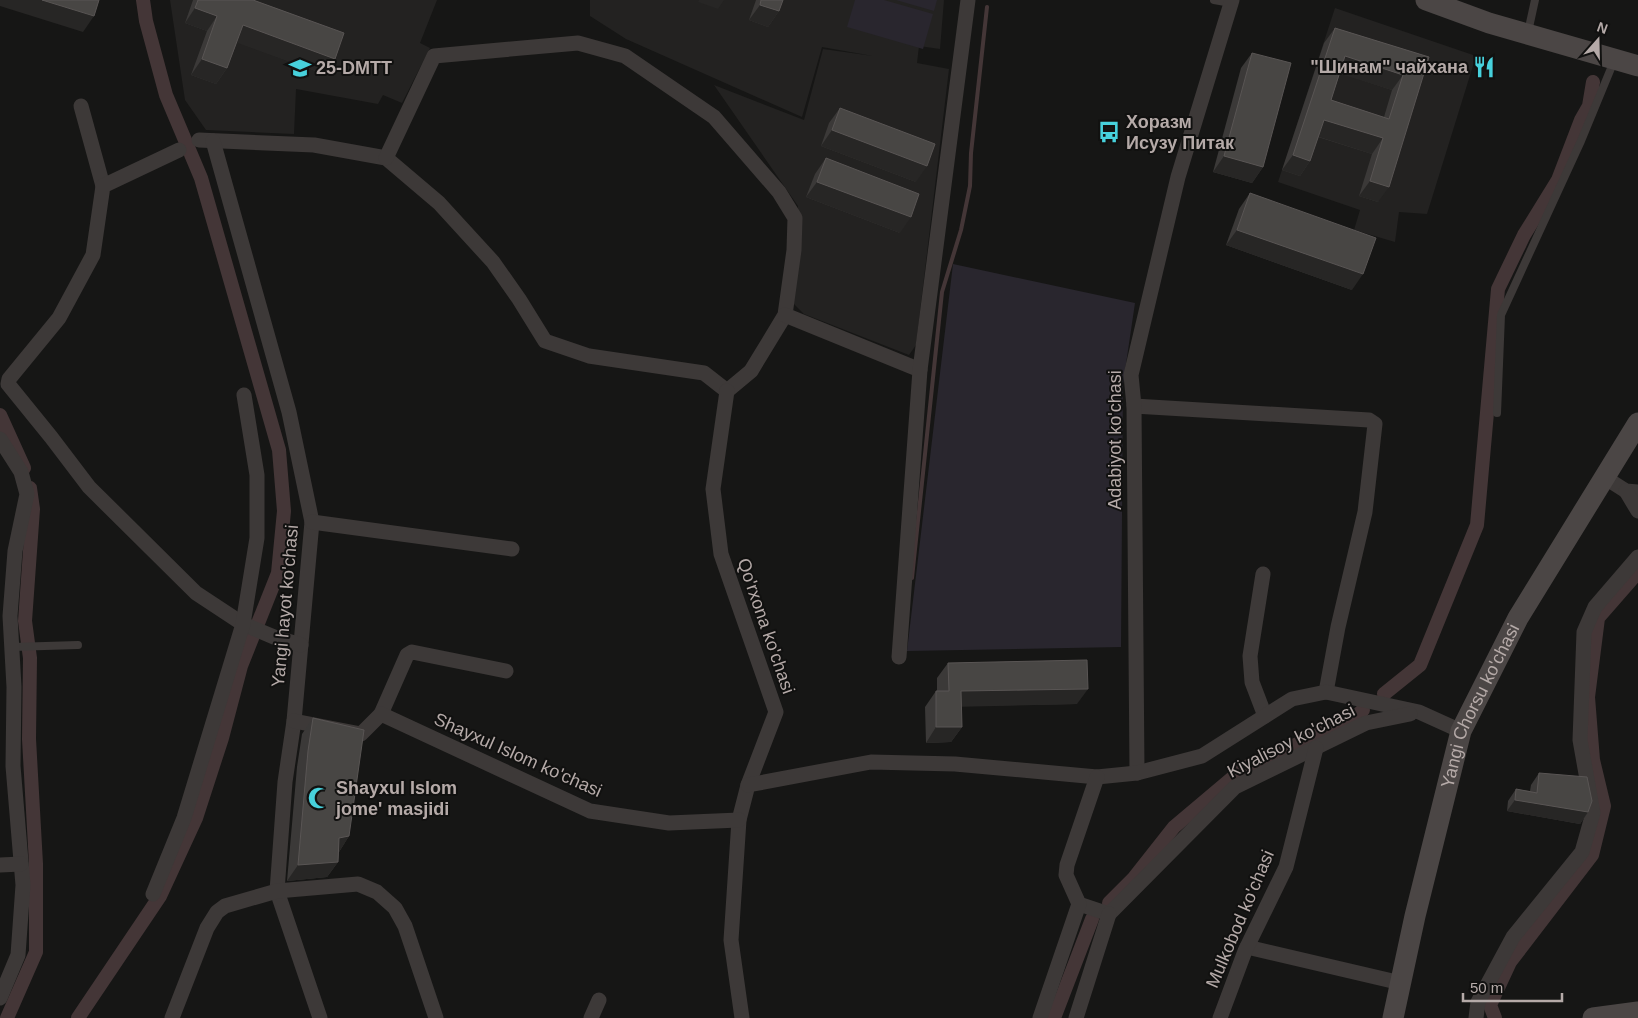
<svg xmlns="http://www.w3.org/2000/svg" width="1638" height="1018" font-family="Helvetica,sans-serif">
<rect width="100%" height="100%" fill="#161615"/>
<!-- built -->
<g fill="#232221">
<path d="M170,0H437L420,43L430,48L402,103L383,95L378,104L296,89L294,134L206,130L185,100Z"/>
<path d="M590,0H944L940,49L919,46L917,63L949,69L916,345L909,355L804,314L793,303L798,206L714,85L804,120L823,49L873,56L822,47L802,117L626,39L590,16Z"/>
<path d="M1335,8L1476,56L1427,214L1399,212L1395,242L1354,230L1360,210L1278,182Z"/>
</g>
<!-- green -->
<g fill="#29262e">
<path d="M855,0H884L933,14L923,49L847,27Z"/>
<path d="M896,0H937L934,11Z"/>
<path d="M953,264L1135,303L1123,384L1121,647L907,651Z"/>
</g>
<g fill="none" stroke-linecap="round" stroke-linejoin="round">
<!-- stream -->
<path stroke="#443637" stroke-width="4" d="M912,578L942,292L961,230L970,186L971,153L987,7"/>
<!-- canal -->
<g stroke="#443637" stroke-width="14">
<path d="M0,415L24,468"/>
<path d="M1384,694L1420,665L1477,525L1498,289L1524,235L1558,180L1581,120L1589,106L1593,82"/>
<path d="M1109,903L1133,879L1174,827L1244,768L1353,719L1363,710"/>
<path d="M7,1018L36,952V864L29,739L30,658L25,621L33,509L30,488"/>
<path d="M78,1018L160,896L196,818L222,738L241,666L278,573L284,511L279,450L201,178L166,95L146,21L143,0"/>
<path d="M1054,1018L1092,919"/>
<path d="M1495,1018L1490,1005L1510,962L1592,855L1604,806L1593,760L1588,697L1598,618L1638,572"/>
</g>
<!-- service -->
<g stroke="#3d3938" stroke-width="8">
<path d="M1214,0L1231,3"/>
<path d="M1528,32L1535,0"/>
<path d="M1497,413L1501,315L1581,141L1614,61"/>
<path d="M12,647L78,645"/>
</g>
<!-- minor -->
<g stroke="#3d3938" stroke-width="15">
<path d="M81,106L103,186"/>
<path d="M199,140L314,145L386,158L439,203L493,262L519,299L545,341L589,356L704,373L727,391"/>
<path d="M213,141L289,412L312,522L294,721L285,782L277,891L320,1018"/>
<path d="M179,150L103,186L93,255L59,318L9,379L8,384L51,437L89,487L196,593L243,624L274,637L301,645"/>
<path d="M386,158L434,56L578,43L625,56L714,117L779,192L795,218L794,250L785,315L751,371L727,391"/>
<path d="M785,315L920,370"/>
<path d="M727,391L713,489L721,554L776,712L748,785L739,820L731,940L742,1018"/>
<path d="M1134,406L1369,420L1375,424L1365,512L1338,627L1326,692"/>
<path d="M0,439L21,472L27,494L15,551L10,616L14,687L13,766L23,885L18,955L0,998"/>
<path d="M1604,477L1626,491L1638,492"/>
<path d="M1626,491L1638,511"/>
<path d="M312,522L512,549"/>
<path d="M1263,574L1250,656L1252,682L1265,716"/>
<path d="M899,657L920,370L968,0"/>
<path d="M381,714L407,655L412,652L506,671"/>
<path d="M294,721L361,734L381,714L590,811L669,823L739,820"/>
<path d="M1137,773L1134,406L1131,375L1178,177L1232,0"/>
<path d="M748,785L871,762L955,764L1097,777L1137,773L1202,756L1292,699L1326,692L1419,712L1461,731"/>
<path d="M0,865L21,864"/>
<path d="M153,894L184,818L243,624L257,538V475L244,395"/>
<path d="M1079,904L1109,914L1235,787L1366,723L1410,714"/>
<path d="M1247,947L1401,983"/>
<path d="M172,1018L207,928L217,912L225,906L277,891L358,884L377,892L395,908L405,926L436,1018"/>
<path d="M591,1018L599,1000"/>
<path d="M1040,1018L1079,904L1066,875L1067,865L1097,777"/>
<path d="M1076,1018L1109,914"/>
<path d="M1220,1018L1245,951L1286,867L1316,748"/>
<path d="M1476,1018L1478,1002L1513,937L1582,852L1593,813L1580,740L1584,632L1595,607L1638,557"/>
</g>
<!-- secondary -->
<g stroke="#4b4645" stroke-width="21">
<path d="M1426,0L1489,23L1638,66"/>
<path id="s1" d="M1393,1018L1415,916L1461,731L1518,618L1638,423"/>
<path d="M1593,1018L1638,1012"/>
</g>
</g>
<!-- wall -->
<g fill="#3b3938" fill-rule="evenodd">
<path d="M193,0H253L324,74L237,42L227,68L216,84L191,75L207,31L185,23Z"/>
<path d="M756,0H783L779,11L768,27L749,20Z"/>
<path d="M1335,28L1429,57L1378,202L1359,196L1372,154L1318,137L1310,161L1300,176L1282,170L1324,43ZM1340,73L1392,90L1384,117L1331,100Z"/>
<path d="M1252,53L1263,167L1252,183L1213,172L1241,68Z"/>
<path d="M840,108L916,182L821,146L829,123Z"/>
<path d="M826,158L900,233L806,197L815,174Z"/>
<path d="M1250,193L1352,290L1226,245L1239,209Z"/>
<path d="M948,663L1077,704L961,706L962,727L951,742L926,743L925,707L936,691H937V678Z"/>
<path d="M313,718L349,836L339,852L338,862L327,877L287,881L297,767L302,734Z"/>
<path d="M1539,773L1588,812L1580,824L1507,811L1508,801L1516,789L1530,791L1531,785Z"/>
</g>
<!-- shaded-wall -->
<g fill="#272625">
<path d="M0,0H42L94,16L83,32L0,6Z"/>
<path d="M699,0H724L718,9L698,2Z"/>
<path d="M760,5L779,11L768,27L749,20Z"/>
<path d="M195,8L217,16L207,31L185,23Z"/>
<path d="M243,25L335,59L324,74L232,41Z"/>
<path d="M1345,56L1403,75L1392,90L1334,72Z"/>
<path d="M202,59L227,68L216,84L191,75Z"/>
<path d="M1324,120L1383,138L1372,154L1313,135Z"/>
<path d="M832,130L927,166L916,182L821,146Z"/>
<path d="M1293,155L1310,161L1300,176L1282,170Z"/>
<path d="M1224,156L1263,167L1252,183L1213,172Z"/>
<path d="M1370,181L1389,187L1378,202L1359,196Z"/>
<path d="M817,182L911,217L900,233L806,197Z"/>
<path d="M1237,230L1363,274L1352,290L1226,245Z"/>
<path d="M1088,689L1077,704L950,707L961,691Z"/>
<path d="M936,727H962L951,742L926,743Z"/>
<path d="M1515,800L1588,812L1580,824L1507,811Z"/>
<path d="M349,836L339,852V838Z"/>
<path d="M338,862L327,877L287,881L298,865Z"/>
</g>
<!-- building -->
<g fill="#484644" stroke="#595554" fill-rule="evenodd">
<path d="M42,0H99L94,16Z"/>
<path d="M198,0H253L344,33L335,59L243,25L227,68L202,59L217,16L195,8Z"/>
<path d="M761,0H783L779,11L760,5Z"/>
<path d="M1335,28L1429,57L1389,187L1370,181L1383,138L1324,120L1310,161L1293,155ZM1345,56L1403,75L1389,119L1331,100Z"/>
<path d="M1252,53L1291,63L1263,167L1224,156Z"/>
<path d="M840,108L935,144L927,166L832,130Z"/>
<path d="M826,158L919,194L911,217L817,182Z"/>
<path d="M1250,193L1376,238L1363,274L1237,230Z"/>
<path d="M1087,660L1088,689L961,691L962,727H936V691H949L948,663Z"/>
<path d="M313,718L364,730L349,836L339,838L338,862L298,865L308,751Z"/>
<path d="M1539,773L1587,777L1592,801L1588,812L1515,800L1516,789L1537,793Z"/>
</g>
<!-- icons -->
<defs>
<g id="restaurant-bare" transform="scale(1.725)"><path d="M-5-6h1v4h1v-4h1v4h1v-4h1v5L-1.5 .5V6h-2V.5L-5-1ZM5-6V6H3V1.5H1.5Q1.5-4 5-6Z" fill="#47d1dc" stroke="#111110" stroke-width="2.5" paint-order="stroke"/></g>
<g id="school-bare" transform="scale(1.725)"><path d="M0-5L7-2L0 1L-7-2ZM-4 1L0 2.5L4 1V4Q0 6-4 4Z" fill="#47d1dc" stroke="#111110" stroke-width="2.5" paint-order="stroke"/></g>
<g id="bus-bare" transform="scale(1.725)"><path d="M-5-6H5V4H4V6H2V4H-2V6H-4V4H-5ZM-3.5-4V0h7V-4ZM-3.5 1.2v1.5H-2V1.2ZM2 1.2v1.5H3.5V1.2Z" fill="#47d1dc" stroke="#111110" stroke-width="2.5" paint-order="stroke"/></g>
<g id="mosque-bare" transform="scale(1.725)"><path d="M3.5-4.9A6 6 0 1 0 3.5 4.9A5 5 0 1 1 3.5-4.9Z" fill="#47d1dc" stroke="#111110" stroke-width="2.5" paint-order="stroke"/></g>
</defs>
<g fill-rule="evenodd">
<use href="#restaurant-bare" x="1484" y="67"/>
<use href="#school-bare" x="300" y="68"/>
<use href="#bus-bare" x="1109" y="132"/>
<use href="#mosque-bare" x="319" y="798"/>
</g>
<g text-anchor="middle" stroke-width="4" stroke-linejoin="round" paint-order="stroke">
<!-- poi labels -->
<g font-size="18" font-weight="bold" fill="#b5aaa8" stroke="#111110" text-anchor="start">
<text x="1468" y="73" text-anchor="end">"Шинам" чайхана</text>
<text x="316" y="74">25-DMTT</text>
<text x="1126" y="128">Хоразм<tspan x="1126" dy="21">Исузу Питак</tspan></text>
<text x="336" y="794">Shayxul Islom<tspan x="336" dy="21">jome' masjidi</tspan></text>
</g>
<!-- street labels -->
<g font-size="18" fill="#b5aaa8" stroke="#111110">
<text transform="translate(1115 440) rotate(-90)" y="6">Adabiyot ko'chasi</text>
<text transform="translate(285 606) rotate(-85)" y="6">Yangi hayot ko'chasi</text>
<text transform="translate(766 626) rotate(71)" y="6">Qo'rxona ko'chasi</text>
<text dy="6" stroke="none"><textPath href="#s1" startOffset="325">Yangi Chorsu ko'chasi</textPath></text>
<text transform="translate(1291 741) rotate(-27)" y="6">Kiyalisoy ko'chasi</text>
<text transform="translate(518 755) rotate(24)" y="6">Shayxul Islom ko'chasi</text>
<text transform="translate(1240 919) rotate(-67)" y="6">Mulkobod ko'chasi</text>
</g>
</g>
<!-- north arrow -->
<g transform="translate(1598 40) rotate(20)" stroke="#111110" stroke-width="4" paint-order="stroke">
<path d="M0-4L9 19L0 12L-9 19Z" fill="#b5aaa8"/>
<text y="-8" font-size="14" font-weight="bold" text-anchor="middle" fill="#b5aaa8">N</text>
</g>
<!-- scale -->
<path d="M1463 993v8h99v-8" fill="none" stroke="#b5aaa8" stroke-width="2.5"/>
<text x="1470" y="993" font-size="15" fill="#b5aaa8" stroke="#111110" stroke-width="4" paint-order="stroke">50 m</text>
</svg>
